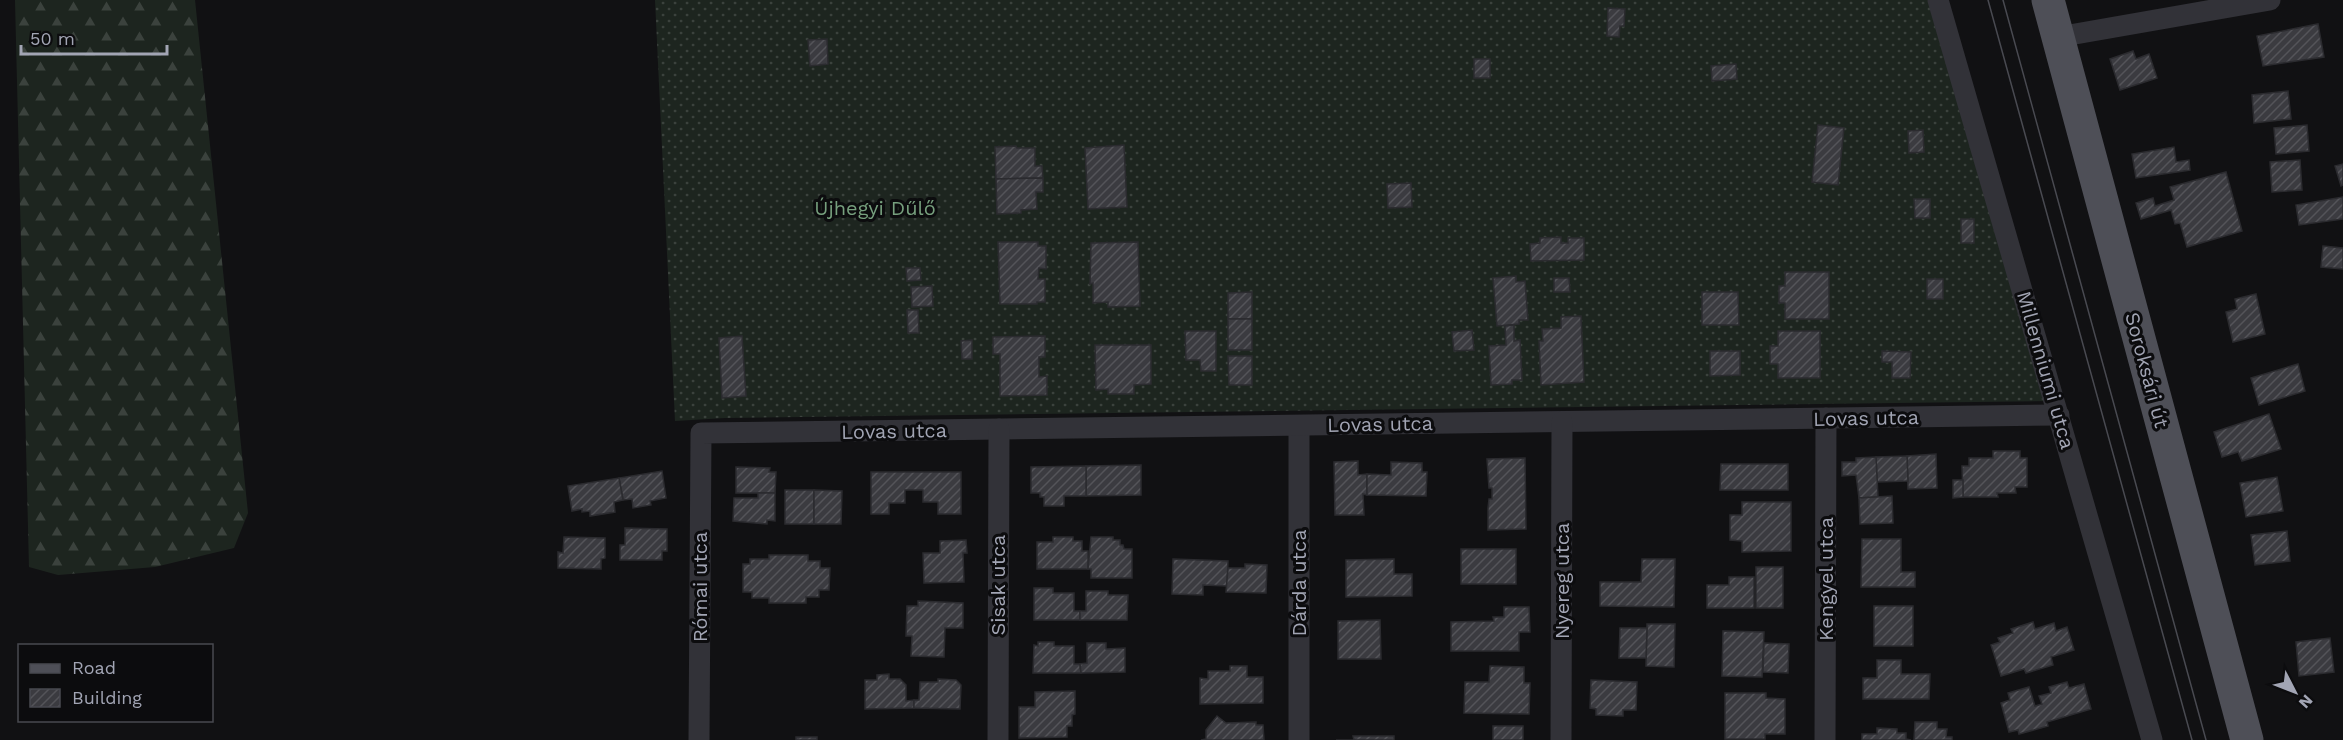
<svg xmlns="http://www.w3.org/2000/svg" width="2343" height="740" font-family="'Work Sans',sans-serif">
<defs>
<pattern id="forest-firs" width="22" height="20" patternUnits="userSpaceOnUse" patternTransform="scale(1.5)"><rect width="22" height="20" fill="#1d251f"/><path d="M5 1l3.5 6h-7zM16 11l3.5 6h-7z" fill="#3b423d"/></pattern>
<pattern id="garden-dots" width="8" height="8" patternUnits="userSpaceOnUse" patternTransform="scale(1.5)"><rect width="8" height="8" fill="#1d251f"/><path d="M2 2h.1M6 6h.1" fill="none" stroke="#3b423d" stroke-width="1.8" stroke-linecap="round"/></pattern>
<pattern id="building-hatch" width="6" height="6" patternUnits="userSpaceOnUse" patternTransform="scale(1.5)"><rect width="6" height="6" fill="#3b3b40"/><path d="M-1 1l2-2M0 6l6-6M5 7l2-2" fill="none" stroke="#545459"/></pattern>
</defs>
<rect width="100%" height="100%" fill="#111113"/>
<!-- forest -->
<path fill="url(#forest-firs)" d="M15,0H195L248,513L234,548L155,567L58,575L29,567Z"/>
<!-- garden -->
<path fill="url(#garden-dots)" d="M655,0H1928L2047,401L725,418L675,421Z"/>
<!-- building -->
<g fill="url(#building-hatch)" stroke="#2b2b2f" stroke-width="1.5">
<path d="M1608,8L1625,9L1624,26H1620L1619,37L1607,36Z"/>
<path d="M2318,24L2324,57L2263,66L2257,36Z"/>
<path d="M827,39L828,64L810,66L808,40Z"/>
<path d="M2133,51L2136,59L2149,54L2157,78L2120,90L2110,59Z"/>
<rect x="1474" y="59" width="16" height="19"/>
<path d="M1736,64L1737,79L1712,81L1711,66Z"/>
<path d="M2288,91L2291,119L2254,123L2252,95Z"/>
<path d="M1818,125L1844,128L1838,185L1812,182Z"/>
<path d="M2307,125L2309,151L2276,154L2274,128Z"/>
<path d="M1923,130L1924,152L1909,153L1908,131Z"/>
<path d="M1124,145L1127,207L1088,209L1085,148Z"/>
<path d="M1016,146L1017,148H1035V166H1042L1043,178L996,179L995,147Z"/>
<path d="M2174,147L2176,162L2189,160L2190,170L2136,178L2132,154Z"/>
<path d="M2300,160L2302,190L2272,192L2270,162Z"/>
<path d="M2343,164V185L2341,186L2335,166Z"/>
<path d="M2226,172L2242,231L2187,247L2180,223L2175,224L2171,210L2141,219L2136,203L2153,198L2155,206L2174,200L2170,187Z"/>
<path d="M1043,178V192H1036L1037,209L1021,210V213L997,214L996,179Z"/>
<path d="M1411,183L1412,207L1388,208L1387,184Z"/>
<path d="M2343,197V219L2299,225L2296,205Z"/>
<path d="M1914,199H1930V218H1915Z"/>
<rect x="1961" y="219" width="13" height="24"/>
<path d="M1561,237V243H1568V238H1584V260L1531,261L1530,244L1540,243V238Z"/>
<path d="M998,242H1038V246H1046V269L1039,268L1038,279H1045V302H1037V304H1000Z"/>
<path d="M1138,242L1140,306L1108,307V302L1093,303V283L1090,284L1091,243Z"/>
<path d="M2323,246L2343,248V269L2321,267Z"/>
<path d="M906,268H920L921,280L907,281Z"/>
<path d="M1785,272H1829V319H1785V303H1779V286H1785Z"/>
<path d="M1516,276V282L1525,281L1528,320H1519V324L1497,326L1493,278Z"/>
<path d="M1554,278H1569L1570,292H1554Z"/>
<rect x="1927" y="279" width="16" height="20"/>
<path d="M932,286L933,306L912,307L911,287Z"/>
<path d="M1252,292V319H1228V293Z"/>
<path d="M1702,292H1738L1739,325H1702Z"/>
<path d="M2256,294L2265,334L2233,342L2226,312L2237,309L2235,299Z"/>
<path d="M907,310H918L919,333H908Z"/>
<path d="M1581,316L1584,382L1541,385L1539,341H1543L1542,329L1561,328V317Z"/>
<rect x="1228" y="319" width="24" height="31"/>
<path d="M1514,325V341L1520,340L1522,380H1512V384L1491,385L1489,346L1506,345L1505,326Z"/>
<path d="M1472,330L1474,350L1454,351L1452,332Z"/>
<path d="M1185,331H1216V371H1201L1200,360H1186Z"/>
<path d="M1778,331H1820V378H1778V364H1770V346H1778Z"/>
<path d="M742,336L746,396L722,398L719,338Z"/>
<path d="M1045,336V357H1039V377L1047,376V395L1000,396V354H993V337Z"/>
<path d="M972,340V359H962L961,341Z"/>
<path d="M1095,345H1151V384L1134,385V394H1108V389L1096,390Z"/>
<path d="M1710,351H1740V375L1710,376Z"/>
<path d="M1882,351L1911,352L1910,378H1892V362H1882Z"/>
<path d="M1228,356H1252V385H1229Z"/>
<path d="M2298,364L2305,391L2259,405L2251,378Z"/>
<path d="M2269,414L2281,449L2242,461L2238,452L2222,457L2214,432Z"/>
<path d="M1993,451H2020V458H2027V487H2015L2016,493H1997L1998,497H1963L1962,466H1969V458H1993Z"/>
<path d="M1936,454L1937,488L1908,489L1907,456Z"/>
<path d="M1907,456L1908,481L1877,482L1876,457Z"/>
<path d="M1876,457L1878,497L1859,498L1856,475L1842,476V462H1856V458Z"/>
<path d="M1525,458L1526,529L1488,530V508L1489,499H1492V488H1489L1487,459Z"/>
<path d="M1358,461V475L1367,474V495L1363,494L1364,515H1335L1334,462Z"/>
<path d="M1391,462L1422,463V472H1427L1426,496L1367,495V474L1391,475Z"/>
<path d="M1721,464H1788V490H1720Z"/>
<path d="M1141,465V495L1086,496V466Z"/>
<path d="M1086,466V496H1064V506H1044V497H1040V493H1031V467Z"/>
<path d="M736,467L770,468L769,472H776L775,493H736Z"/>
<path d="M662,471L666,498L650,501L651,505L633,508L632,499L623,500L619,478Z"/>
<path d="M871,472H961V514H938V502H923V490H905V503H889V514H871Z"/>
<path d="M2277,477L2283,511L2246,517L2240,483Z"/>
<path d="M619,478L623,500L614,502L615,512L590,516V511L582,512V509L572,511L568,486Z"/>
<path d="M1953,480H1963V497L1953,498Z"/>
<rect x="785" y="490" width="29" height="34"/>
<path d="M814,490L842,491L841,524H814Z"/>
<path d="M758,493H775V521L767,520V524L733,521L734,498H758Z"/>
<path d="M1892,496L1893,523L1860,524L1859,498Z"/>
<path d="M1742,502H1791V551L1742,552V541L1730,540V515H1742Z"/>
<path d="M625,528L667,529V551H662V560H620V545H625Z"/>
<path d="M2287,531L2290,561L2255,565L2251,535Z"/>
<path d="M564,537L605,538V558L601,559V569L558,568V552L563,553Z"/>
<path d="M1053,537H1073V541H1082V551H1088V569H1037V542H1053Z"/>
<path d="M1091,537H1113V540H1120V545H1123L1124,549H1132V578H1091V569H1088Z"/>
<path d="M1862,539H1901V572H1915V587H1861Z"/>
<path d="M966,540L967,553H963L964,582L924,583L923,553H940V541Z"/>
<rect x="1461" y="549" width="55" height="35"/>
<path d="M769,555H808V561H820V568H830L829,590H819V597H806V603H769V598H752V592H743V564H750V559H769Z"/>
<path d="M1173,559L1228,561L1227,586L1203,585V595L1172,594Z"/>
<path d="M1394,559V574H1412V596L1346,597V560Z"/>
<path d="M1642,559H1675L1674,607L1600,606V582H1641Z"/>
<path d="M1245,564L1267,565L1266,593L1226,592L1228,568H1245Z"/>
<rect x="1756" y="567" width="27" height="41"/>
<path d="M1729,577H1754V608H1707V585H1729Z"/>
<path d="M1034,588H1053V593H1074V611H1080V620H1034Z"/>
<path d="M1086,591H1108V595H1128L1127,620H1080V611H1086Z"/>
<path d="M918,601L963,603V628H945L944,657L911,656L912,636H906L907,606H918Z"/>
<rect x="1874" y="606" width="39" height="40"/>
<path d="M1504,607H1529L1530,632H1519V651H1451V622L1494,621L1493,617H1504Z"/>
<path d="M1380,620L1381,659H1338V621Z"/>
<path d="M2033,622L2035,629L2054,623L2056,631L2067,627L2074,650L2051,657L2053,665L2026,673L2024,669L2001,676L1991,645L2000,642L1998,638L2013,633L2011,629Z"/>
<path d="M1647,624H1675L1674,667L1646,666Z"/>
<path d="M1620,628H1647L1646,658H1619Z"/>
<path d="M1723,631L1764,632L1762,677L1722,676Z"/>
<path d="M2330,638L2334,672L2299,676L2296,642Z"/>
<path d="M1038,642H1054V646H1074V664H1080L1081,673H1033L1034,645L1038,646Z"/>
<path d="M1087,643H1106V649L1125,648V672L1081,673L1080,664L1087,663Z"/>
<path d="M1764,643L1789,644L1788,673L1763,672Z"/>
<path d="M1877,660H1901V674H1930L1929,699H1863V678H1877Z"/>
<path d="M1230,666H1247V677H1263V703L1200,704V678L1208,679V671H1230Z"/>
<path d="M1490,666L1524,667V683H1530L1529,714L1464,713L1465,682H1489Z"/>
<path d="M889,674V679H900L906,685V701L914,700V708L865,709V680H877V675Z"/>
<path d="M938,679L956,680L961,685L960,709L914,708V700H919L920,682H938Z"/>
<path d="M1591,680L1637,682L1636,710H1623V716L1596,715V709L1590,708Z"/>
<path d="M2067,682L2069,688L2084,684L2091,709L2047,722L2048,726L2019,734L2018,730L2009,732L2001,703L2010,700L2008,693L2029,687L2035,706L2042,704L2039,696L2051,693L2049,687Z"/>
<path d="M1075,691V714L1072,715V726H1067V737L1019,738V707H1035V692Z"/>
<path d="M1725,693H1766V698L1785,699V734H1765V739H1725Z"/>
<path d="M1217,716L1226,723L1256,722V725H1263L1264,740H1201L1206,739V730Z"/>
<path d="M1915,722H1937V729H1947L1946,737H1952V740H1914Z"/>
<rect x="1493" y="726" width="30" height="14"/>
<path d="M1877,728L1897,729V733H1906V739L1911,740H1862V734H1877Z"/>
<path d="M1353,736H1394V740H1336H1354Z"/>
<rect x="796" y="737" width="21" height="3"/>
</g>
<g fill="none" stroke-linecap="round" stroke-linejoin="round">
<!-- minor -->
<g stroke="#323238" stroke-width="21">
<path d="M1938,0L2152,740"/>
<path d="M2058,37L2270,0"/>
<path d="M1299,426V740"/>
<path d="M699,740L701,433L2059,415"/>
<path d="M998,740L999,429"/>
<path d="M1561,740L1562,422"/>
<path d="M1825,740L1826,418"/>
</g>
<!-- primary -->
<path stroke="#4e4f57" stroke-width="33" d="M2048,0L2247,740"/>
<!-- tram -->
<g stroke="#494a51" stroke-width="1.5">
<path d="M1988,0L2192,740"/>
<path d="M2003,0L2206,740"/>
</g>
</g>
<g text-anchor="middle" stroke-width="6" stroke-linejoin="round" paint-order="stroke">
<!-- park labels -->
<g font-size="20" fill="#77a07e" stroke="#0c0c0e">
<text x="875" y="215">Újhegyi Dűlő</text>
</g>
<!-- street labels -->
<g font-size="20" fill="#a2a5b4" stroke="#0c0c0e">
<text transform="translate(2046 370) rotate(74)" y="7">Millenniumi utca</text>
<text transform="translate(2147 370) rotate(75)" y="7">Soroksári út</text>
<text transform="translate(1866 418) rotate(-1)" y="7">Lovas utca</text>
<text transform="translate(1380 424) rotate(-1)" y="7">Lovas utca</text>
<text transform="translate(894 431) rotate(-1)" y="7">Lovas utca</text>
<text transform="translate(1826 579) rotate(-90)" y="7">Kengyel utca</text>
<text transform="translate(1562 581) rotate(-90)" y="7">Nyereg utca</text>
<text transform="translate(1299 583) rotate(-90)" y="7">Dárda utca</text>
<text transform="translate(998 585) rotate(-90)" y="7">Sisak utca</text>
<text transform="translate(700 587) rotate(-90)" y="7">Római utca</text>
</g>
</g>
<!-- legend -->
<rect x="18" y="644" width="195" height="78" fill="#0c0c0e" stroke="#484950" stroke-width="1.5"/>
<rect x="30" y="664" width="30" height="9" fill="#4e4f57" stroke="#484950" stroke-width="1.5"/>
<text x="72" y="674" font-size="18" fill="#a2a5b4">Road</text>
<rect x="30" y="689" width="30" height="18" fill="url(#building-hatch)" stroke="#484950" stroke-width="1.5"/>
<text x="72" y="704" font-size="18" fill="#a2a5b4">Building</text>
<!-- north arrow -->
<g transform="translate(2295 692) rotate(132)" stroke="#0c0c0e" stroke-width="4.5" paint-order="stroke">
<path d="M0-4.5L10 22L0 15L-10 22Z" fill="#a2a5b4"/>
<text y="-9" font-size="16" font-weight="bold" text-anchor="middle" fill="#a2a5b4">N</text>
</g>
<!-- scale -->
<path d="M21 45v9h146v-9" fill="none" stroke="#a2a5b4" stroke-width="3"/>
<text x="30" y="45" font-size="18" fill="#a2a5b4" stroke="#0c0c0e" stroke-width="4.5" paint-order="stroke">50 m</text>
</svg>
